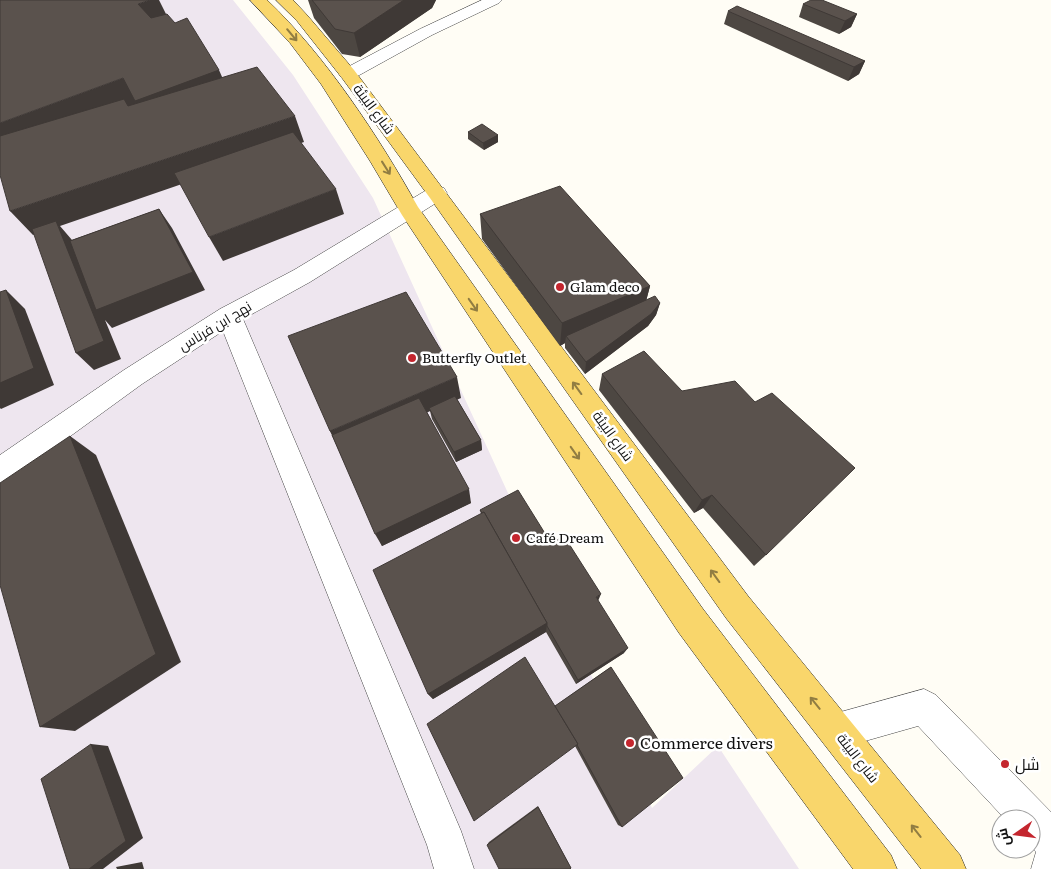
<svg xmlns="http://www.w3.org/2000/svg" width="1051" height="869" font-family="Literata,Cairo,serif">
<rect width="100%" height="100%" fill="#fffdf5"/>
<!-- industrial -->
<path fill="#eee6ef" d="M0,0H233L293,75L373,198L652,808L718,746L799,869H0Z"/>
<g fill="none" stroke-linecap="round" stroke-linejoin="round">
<!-- minor casing -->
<g stroke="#444" stroke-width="1">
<g id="minor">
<path d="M482,0H502L499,3L432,35L354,78L348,79L342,78L339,74L342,70L420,29Z"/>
<path d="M437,186L444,188L447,193L444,198L310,282L243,319L461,831L474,869H434L427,845L223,331L142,384L10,480L0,484V455L124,370L220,309L294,270L430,188Z"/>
<path d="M924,689L936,695L1051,812V869H1031L1036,852L1031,847V819H1005L918,726L837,749L824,744L819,731L824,718L837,713Z"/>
</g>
</g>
<!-- major casing -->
<g stroke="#222" stroke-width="1">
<g id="major">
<path d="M250,0H267C325,55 379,137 418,207L703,609L891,855L897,869H853L679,633L402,215L370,161L321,84L290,43Z"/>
<path d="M276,0H293L307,15L354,70L748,596L960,855L966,869H921L726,618L430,198L342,78L297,21Z"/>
</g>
</g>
<!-- minor -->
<use href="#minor" fill="#fff" fill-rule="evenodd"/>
<!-- major -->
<use href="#major" fill="#f9d66b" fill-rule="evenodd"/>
</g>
<!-- wall -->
<g fill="#4d4742">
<path d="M308,0H436L432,8L360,57L342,54L314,18Z"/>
<path d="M803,4L857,14L851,27L839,34L799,17Z"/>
<path d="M728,11L865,61L859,74L848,81L724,24Z"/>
<path d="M468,132L498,135V142L484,150L468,139Z"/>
<path d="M580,209L650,286L646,301L660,303L656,315L648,326L585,374L565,348V343L560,346L482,239L480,214Z"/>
<path d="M602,374L682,391L766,555L754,566L703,508L694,513L599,390Z"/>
<path d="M461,398L457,399L481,440L482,450L456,462L432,419L430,411L427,412L471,503L382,546L330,431Z"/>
<path d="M480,510L551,543L624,653L576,684L546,632L433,699L428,694L481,514Z"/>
<path d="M611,667L622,827L618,825L575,746L555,706Z"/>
<path d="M538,806L571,868L487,845L489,842Z"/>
</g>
<!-- shaded-wall -->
<g fill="#3f3936">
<path d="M150,0H159L170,22L150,28L138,4Z"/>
<path d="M404,0H436L432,8L360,57L354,33Z"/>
<path d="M857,14L851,27L839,34L845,21Z"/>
<path d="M865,61L859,74L848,81L854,67Z"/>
<path d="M219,70L230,95L0,156V123L123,78Z"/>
<path d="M295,116L304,142L60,226L72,240L159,209L172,228L205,290L112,328L105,320L121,359L94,370L76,353L58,226L33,235L10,211Z"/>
<path d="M498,135V142L484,150L483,143Z"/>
<path d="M336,189L344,214L223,261L209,237Z"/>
<path d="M650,286L644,309L566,336L565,343L560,346L562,323Z"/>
<path d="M6,290L25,309L54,385L1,409L0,408V383Z"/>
<path d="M660,303L656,315L648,326L585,374L586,362Z"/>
<path d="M457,377L461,398L431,411L429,408L430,411L341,450L330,431Z"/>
<path d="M70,436L96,455L181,662L75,731L40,727Z"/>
<path d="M481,440L482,450L456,462L454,452Z"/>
<path d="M469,489L471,503L382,546L375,534Z"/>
<path d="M712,495L703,508L694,513L702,500Z"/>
<path d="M601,594L598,601L596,597Z"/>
<path d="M547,623L546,632L433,699L428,694Z"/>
<path d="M628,648L624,653L576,684L578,680Z"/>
<path d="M91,744L108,746L143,838L103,869H89Z"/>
<path d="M142,862L144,869H117L116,867Z"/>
</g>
<!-- building -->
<g fill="#5a524d" stroke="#3f3936">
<path d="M0,0H150L138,4L151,18L167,14L175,23L187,18L219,70L135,101L123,78L0,123Z"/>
<path d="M312,0H404L354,33L335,29Z"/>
<path d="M811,0H822L857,14L845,21L803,4Z"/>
<path d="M737,6L865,61L854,67L728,11Z"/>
<path d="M257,67L295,116L10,211L0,175V136L124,99L128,106Z"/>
<path d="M482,124L498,135L483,143L468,132Z"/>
<path d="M293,132L336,189L209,237L174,173Z"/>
<path d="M560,186L650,286L562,323L480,214Z"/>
<path d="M159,209L193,272L96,310L70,241Z"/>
<path d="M56,221L104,341L76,353L32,229Z"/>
<path d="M6,290L34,368L0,383V292Z"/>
<path d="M406,292L457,377L330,431L288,336Z"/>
<path d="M655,296L660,303L651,314L586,362L566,336Z"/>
<path d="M644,351L682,391L735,381L755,402L772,393L855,468L766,555L712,495L702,500L602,374Z"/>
<path d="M455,396L481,440L454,452L429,408Z"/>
<path d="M419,398L469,489L375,534L332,435Z"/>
<path d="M70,436L156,654L40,727L0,585V483Z"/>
<path d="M518,490L551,543L564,536L601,594L596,597L628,648L578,680L547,626V623L484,512L482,513L480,510Z"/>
<path d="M484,512L547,623L428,694L373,570Z"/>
<path d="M525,657L578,744L474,821L427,724Z"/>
<path d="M611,667L683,778L622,827L577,745L578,744L555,706Z"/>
<path d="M91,744L126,841L89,869H70L41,779Z"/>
<path d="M538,807L571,868L570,869H499L487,845Z"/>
</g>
<!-- one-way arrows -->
<defs><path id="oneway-shaft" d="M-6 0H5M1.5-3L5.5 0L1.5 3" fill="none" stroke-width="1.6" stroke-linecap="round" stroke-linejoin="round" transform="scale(1.25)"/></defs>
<g stroke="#917d42">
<use href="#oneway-shaft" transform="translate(292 35) rotate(50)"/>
<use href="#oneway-shaft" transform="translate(386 168) rotate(58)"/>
<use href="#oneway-shaft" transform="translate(473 305) rotate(55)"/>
<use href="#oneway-shaft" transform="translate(577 388) rotate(-126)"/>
<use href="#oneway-shaft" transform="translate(575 453) rotate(55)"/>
<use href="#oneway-shaft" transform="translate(715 576) rotate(-126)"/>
<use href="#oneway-shaft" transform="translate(815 703) rotate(-129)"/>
<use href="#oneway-shaft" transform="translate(916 831) rotate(-128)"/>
</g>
<!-- markers -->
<g fill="#c4262e" stroke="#fff" stroke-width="2">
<circle cx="560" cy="287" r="5"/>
<circle cx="412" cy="358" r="5"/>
<circle cx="516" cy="538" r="5"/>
<circle cx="630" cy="743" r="5"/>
<circle cx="1005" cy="764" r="5"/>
</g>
<g text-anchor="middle" stroke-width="5" stroke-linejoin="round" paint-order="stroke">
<!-- street labels -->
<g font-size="14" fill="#111" stroke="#fff">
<text transform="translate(374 109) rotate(53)" y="5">شارع البيئة</text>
<text transform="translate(215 326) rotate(-31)" y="5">نهج ابن فرناس</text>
<text transform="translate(613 436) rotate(54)" y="5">شارع البيئة</text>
<text transform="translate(858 758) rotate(52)" y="5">شارع البيئة</text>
</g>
<!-- poi labels -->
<g font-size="14" fill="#111" stroke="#fff" text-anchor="start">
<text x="570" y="292">Glam deco</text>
<text x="422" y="363">Butterfly Outlet</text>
<text x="526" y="543">Café Dream</text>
</g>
<!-- near-poi labels -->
<g font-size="16" fill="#111" stroke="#fff" text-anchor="start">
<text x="640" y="749">Commerce divers</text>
<text x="1015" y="770">شل</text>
</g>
</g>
<!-- north arrow -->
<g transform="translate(1016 834) rotate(256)"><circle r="24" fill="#ffffff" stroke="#a0a0a0"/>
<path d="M0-4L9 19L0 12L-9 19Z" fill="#c4262e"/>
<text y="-8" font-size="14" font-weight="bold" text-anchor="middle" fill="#111111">ش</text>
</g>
</svg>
